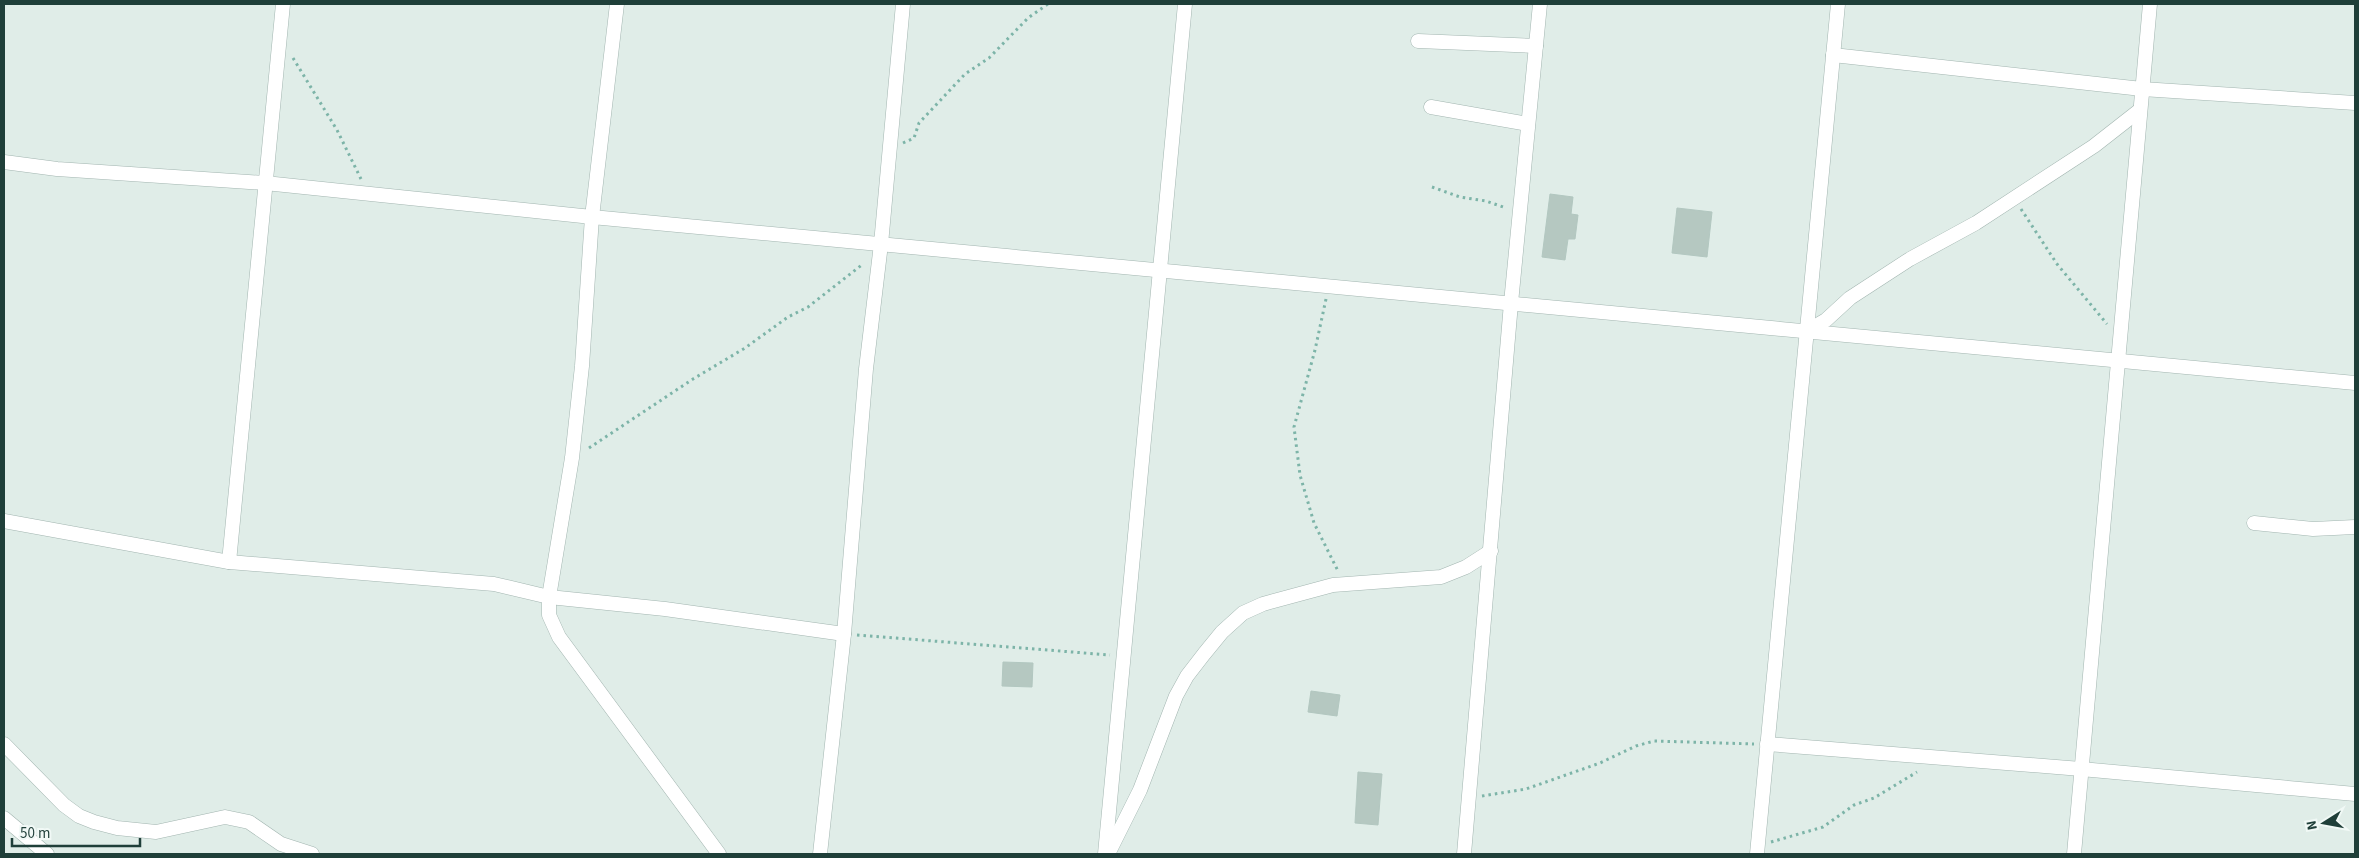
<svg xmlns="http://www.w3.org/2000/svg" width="2359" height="858" font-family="'Source Sans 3',sans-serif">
<rect width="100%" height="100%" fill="#e0ede8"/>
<!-- building -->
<g fill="#b5c8c1" stroke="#b2c7c0">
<path d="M1550,194L1573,197L1571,214L1578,215L1575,239H1568L1565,260L1542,257Z"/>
<path d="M1677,208L1712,212L1707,257L1672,253Z"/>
<path d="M1003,662L1033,663L1032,687L1002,686Z"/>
<path d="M1311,691L1340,695L1337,716L1308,712Z"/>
<path d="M1358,772L1382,774L1378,825L1355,823Z"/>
</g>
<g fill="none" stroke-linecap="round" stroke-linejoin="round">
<!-- minor casing -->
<g stroke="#a2b5b0" stroke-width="15">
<g id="minor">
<path d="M617,4L592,217L582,366L572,458L549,597V615L559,637L719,854"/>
<path d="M1418,41L1536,46"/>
<path d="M1833,55L2142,89L2355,103"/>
<path d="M1431,107L1528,124"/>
<path d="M4,162L57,169L265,183L592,217L2355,383"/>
<path d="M1807,331L1826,320L1850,298L1910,259L1976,223L2094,146L2140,110"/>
<path d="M4,521L229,562L494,584L549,597L665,609L844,634"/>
<path d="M2254,523L2313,529L2355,527"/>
<path d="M229,562L283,4"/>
<path d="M4,744L64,805L79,816L94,822L117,828L156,832L225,817L249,822L281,844L312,854"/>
<path d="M1767,744L2081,769L2355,794"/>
<path d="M4,818L47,854"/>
<path d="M820,854L844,634L866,369L881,244L903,4"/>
<path d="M1105,854L1185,4"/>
<path d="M1108,854L1140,790L1176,696L1187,676L1204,654L1222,632L1243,613L1263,604L1333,585L1441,577L1466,567L1491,551"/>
<path d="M1464,854L1511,303L1540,4"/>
<path d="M1757,854L1838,4"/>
<path d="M2074,854L2150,4"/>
</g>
</g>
<!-- path -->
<g stroke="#7db4a8" stroke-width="3" stroke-dasharray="2.5 4" stroke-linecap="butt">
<path d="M293,58L337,130L361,179"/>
<path d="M903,143L914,138L919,123L965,74L989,58L1028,18L1048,4"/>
<path d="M1432,187L1460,197L1486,201L1506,208"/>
<path d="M2021,209L2057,264L2107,324"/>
<path d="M1326,299L1315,350L1294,427L1300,475L1314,523L1338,571"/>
<path d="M589,448L693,379L745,348L788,317L808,307L863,264"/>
<path d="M857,635L1110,655"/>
<path d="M1482,796L1526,789L1600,763L1636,746L1654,741L1754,744"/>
<path d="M1771,842L1823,827L1854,805L1874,798L1917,772"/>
</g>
<!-- minor -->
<use href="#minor" stroke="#fff" stroke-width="14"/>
</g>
<!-- border -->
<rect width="2359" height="858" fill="none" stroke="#1f3f39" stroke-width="10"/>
<!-- north arrow -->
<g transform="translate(2324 823) rotate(259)" stroke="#f1f9f6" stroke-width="4" paint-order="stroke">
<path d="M0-4L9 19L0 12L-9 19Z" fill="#1f3f39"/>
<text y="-8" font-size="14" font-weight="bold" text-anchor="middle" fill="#1f3f39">N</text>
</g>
<!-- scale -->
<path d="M12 838v8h128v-8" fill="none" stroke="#1f3f39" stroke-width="2.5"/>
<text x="20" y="838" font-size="15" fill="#1f3f39" stroke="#f1f9f6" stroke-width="4" paint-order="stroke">50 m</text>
</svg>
